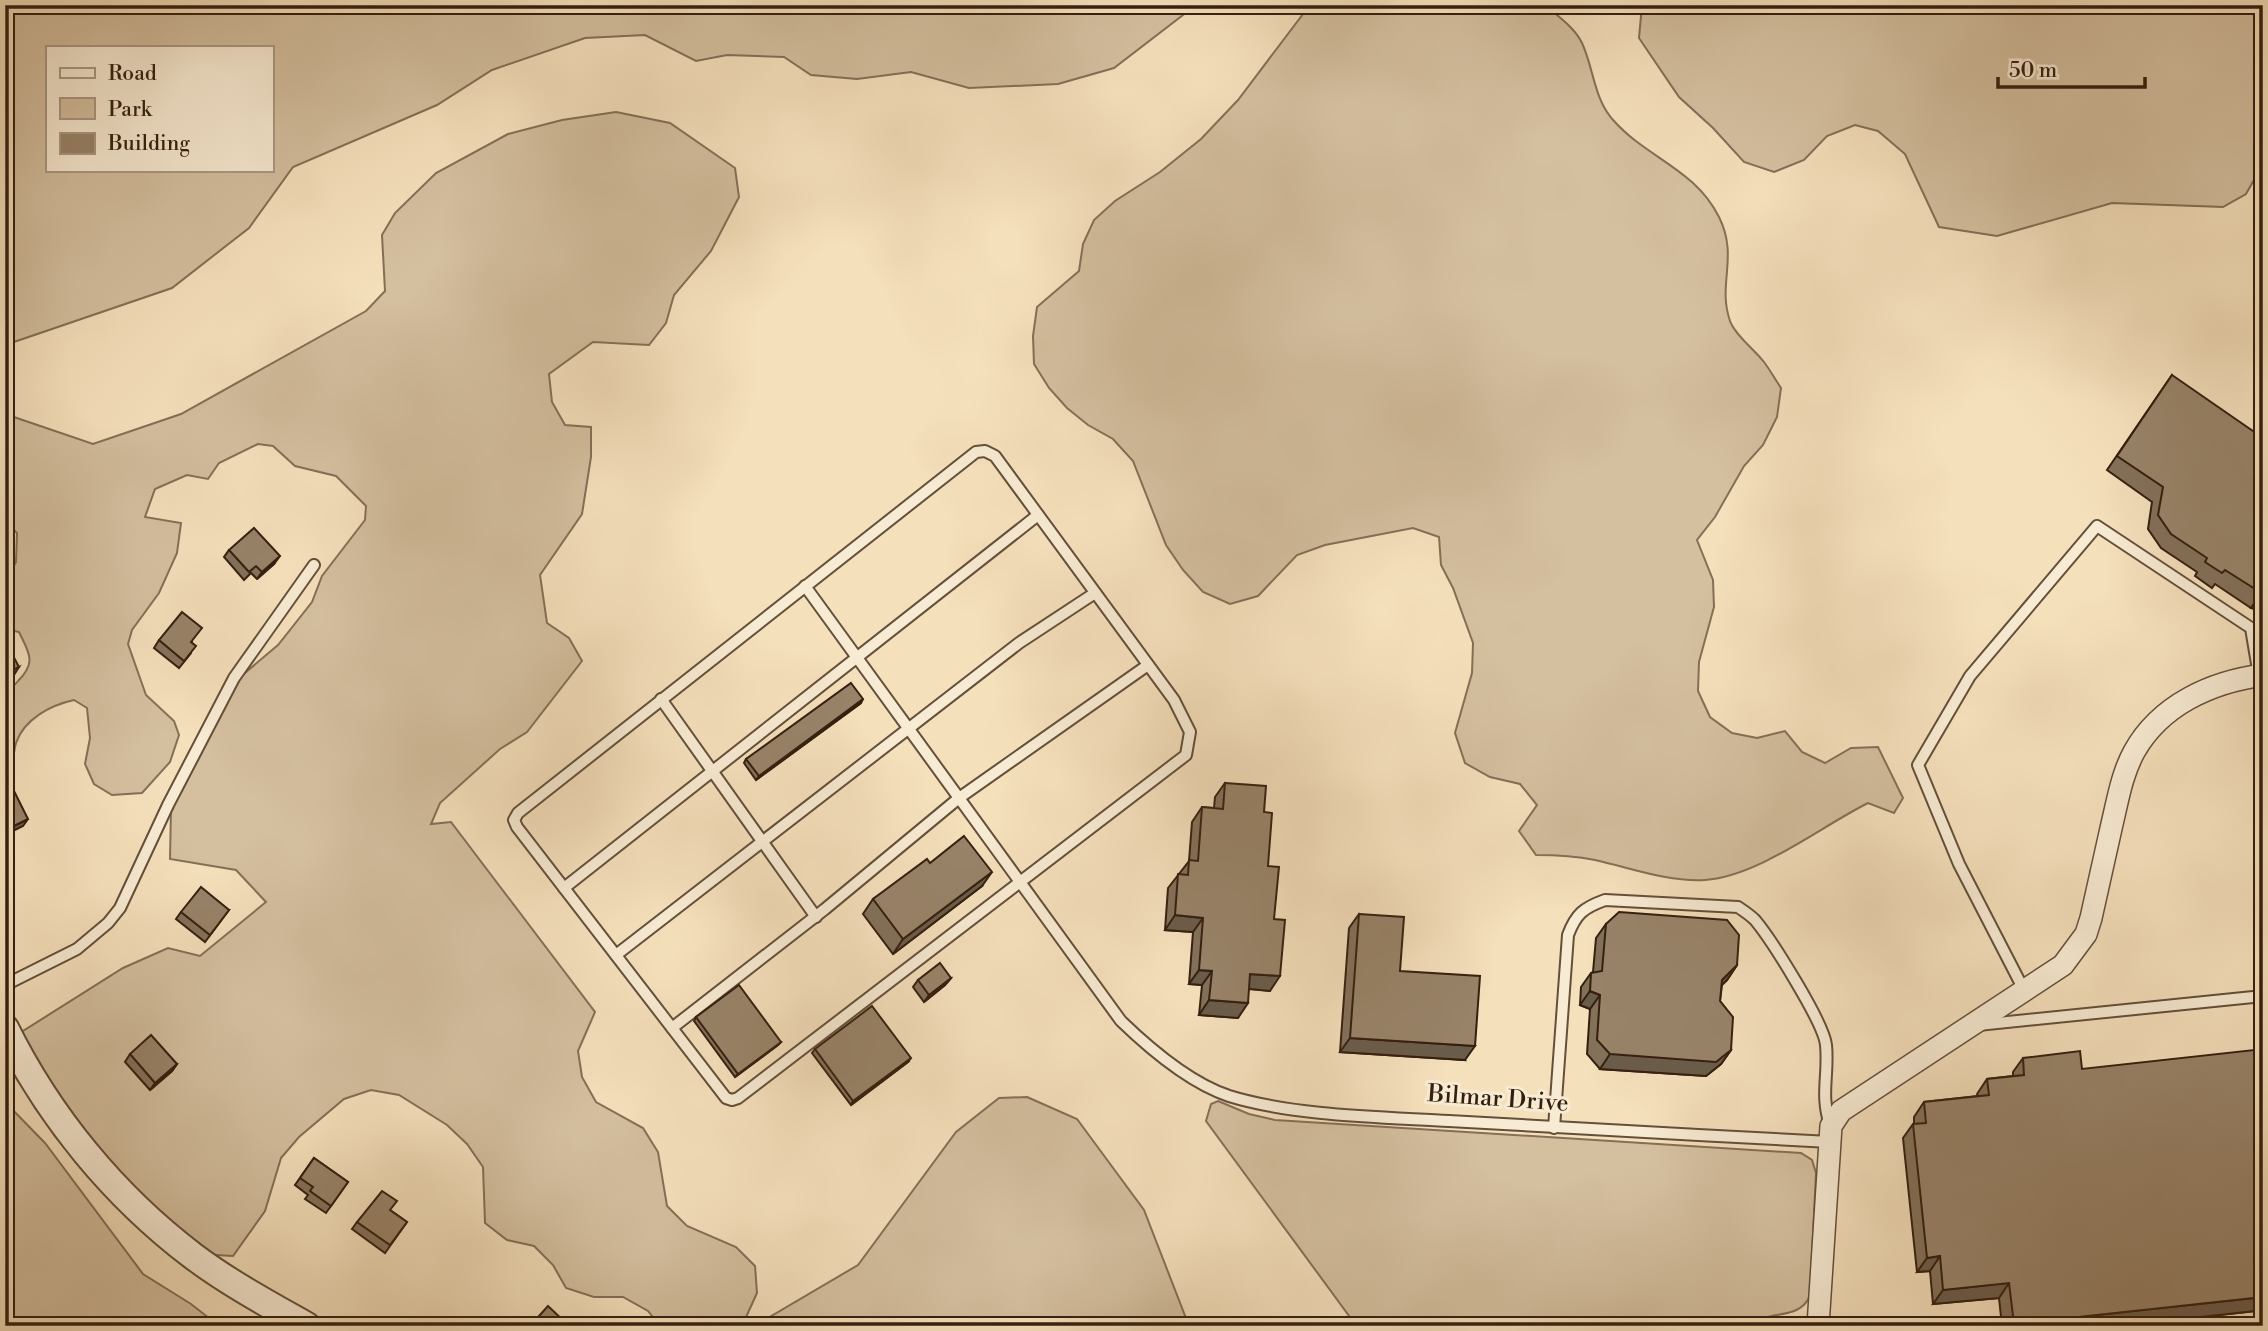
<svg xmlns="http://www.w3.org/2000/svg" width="2268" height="1331" font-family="'Libre Bodoni',serif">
<rect width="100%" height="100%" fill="#f5e0bc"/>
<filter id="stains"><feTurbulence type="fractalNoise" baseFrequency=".00286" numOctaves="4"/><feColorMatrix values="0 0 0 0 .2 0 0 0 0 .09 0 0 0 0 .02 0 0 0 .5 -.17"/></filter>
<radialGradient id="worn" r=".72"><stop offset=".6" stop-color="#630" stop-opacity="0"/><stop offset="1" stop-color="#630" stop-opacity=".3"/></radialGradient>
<!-- green -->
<g fill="#d4bf9f" stroke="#846f57" stroke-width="2" fill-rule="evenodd">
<path d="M5,5H1196L1114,68L1058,84L969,88L911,72L857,79L811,75L784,57L727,55L696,61L645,35L585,38L492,70L437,105L293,167L249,228L172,288L5,345ZM271,47V170H47V47Z"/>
<path d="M1305,5H1545C1558,16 1575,28 1582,43C1594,69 1594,100 1614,121C1647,158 1695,169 1719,217C1739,257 1717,284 1730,321C1735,335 1754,349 1764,362C1770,370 1775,379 1781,388L1777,417L1763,445L1744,466L1715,517L1697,540L1713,580L1714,607L1699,662L1698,691L1710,717L1732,733L1757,738L1785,731L1802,752L1825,763L1851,748L1878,747L1903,798L1894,813L1868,803C1820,827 1759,876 1705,880C1667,882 1631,868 1595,860C1575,856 1556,855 1536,855L1519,831L1537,805L1520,784L1490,777L1465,763L1455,733L1472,673L1473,643L1453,588L1441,565L1439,537L1413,528L1325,545L1297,555L1258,596L1230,604L1203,592L1183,570L1166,545L1133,461L1113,439L1088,425L1067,408L1049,388L1034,364L1033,336L1037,307L1079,271L1083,244L1094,220L1115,201L1160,172L1201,139L1238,100L1306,10Z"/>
<path d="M1642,5H2263V164L2246,194L2223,207L2112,203L1997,236L1939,227L1905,154L1878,131L1855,125L1827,136L1804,160L1774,172L1744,162L1713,128L1679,97L1639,38Z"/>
<path d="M616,112L670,123L735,168L739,197L711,251L674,295L666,323L649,345L593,342L549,374L552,402L565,425L591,427V457L582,514L540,575L547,623L569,638L582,661L527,732L500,749L440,803L431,824L451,822L595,1012L578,1051L582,1077L596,1102L643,1128L658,1152L667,1206L687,1226L736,1247L755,1266L757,1293L742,1326H660L648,1311L623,1297H594L566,1288L553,1265L534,1246L507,1240L485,1223L483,1167L467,1144L447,1125L399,1095L371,1090L344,1099L299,1137L281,1158L265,1211L233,1256L197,1254L98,1164L15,1036L123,968L168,948L200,956L266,902L236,870L170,859L171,808L239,678L278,645L312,602L322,576L365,520L366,506L336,476L295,466L273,446L258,444L219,463L208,479L187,475L155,489L145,517L181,523L177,553L159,593L132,630L128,644L146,695L174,721L179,735L170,762L142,793L112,795L94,784L85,764L90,738L87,708L74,700C51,705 24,719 16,743C12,756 16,762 5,774V692C11,689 14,686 18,681C37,662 29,653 19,632L5,629V582L16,562L17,533L5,522V414L93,444L181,414L366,311L385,291L382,235L395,213L436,173L508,134L562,120Z"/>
<path d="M1027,1097L1077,1119L1144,1210L1189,1326H762L768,1318L858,1265L956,1132L999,1098Z"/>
<path d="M1218,1101L1249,1114L1275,1120L1801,1153L1812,1160L1816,1173L1810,1296C1798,1322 1768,1308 1751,1326L1355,1324L1206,1121L1211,1104Z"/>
<path d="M5,1102L45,1143L143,1274L191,1304L219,1326H5Z"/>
</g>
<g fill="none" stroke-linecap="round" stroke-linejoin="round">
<!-- service casing -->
<g stroke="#644f3a" stroke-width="14">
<g id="service">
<path d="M985,451L995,456L1174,700L1190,732L1186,755L738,1098L732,1100L726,1098L517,827L514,820L518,813L976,452Z"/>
<path d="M805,586L1121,1021C1150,1049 1190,1083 1229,1096C1294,1116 1381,1117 1449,1121C1576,1129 1703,1135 1830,1142"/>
<path d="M661,699L816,917"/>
<path d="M564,888L1038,515"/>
<path d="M616,955L1019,643L1095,593"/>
<path d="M5,985L77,949L108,923L120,908L168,805L234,678L314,565"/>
<path d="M2025,992L1959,864L1918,765L1970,676L2097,526L2251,628L2259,676"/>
<path d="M1978,1025L2263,996"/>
<path d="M672,1028L825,909L959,798L1148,665"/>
<path d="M1554,1128L1568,935C1576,914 1583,908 1605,900L1738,907C1744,911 1750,915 1755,920C1771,939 1824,1023 1826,1045C1829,1075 1820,1094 1830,1125"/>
</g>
</g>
<!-- minor casing -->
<g stroke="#644f3a" stroke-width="24">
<path id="minor" d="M1818,1326L1831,1126L1841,1111L2063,965L2086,934L2091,918C2098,887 2105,855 2112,824C2118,799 2122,774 2134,752C2160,705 2211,682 2263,675"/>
</g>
<!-- tertiary casing -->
<g stroke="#644f3a" stroke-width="30">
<path id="tertiary" d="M5,1028C49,1117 114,1196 193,1256C229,1283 268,1304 307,1326"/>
</g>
<!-- service -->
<use href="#service" stroke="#f8ebd3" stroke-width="10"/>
<!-- minor -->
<use href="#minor" stroke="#f8ebd3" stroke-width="21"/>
<!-- tertiary -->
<use href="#tertiary" stroke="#f8ebd3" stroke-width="26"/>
</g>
<!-- wall -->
<g fill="#83715a" stroke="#341f0f" stroke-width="2">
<path d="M2172,375L2254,479L2263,611L2251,608L2215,584L2212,588L2195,576L2197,572L2161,548L2148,529L2152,502L2107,470Z"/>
<path d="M229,550L274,564L257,579L251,573L244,580L224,557Z"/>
<path d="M159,640L192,642L191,653L179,668L154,648Z"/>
<path d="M861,703L756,780L744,763L746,759Z"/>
<path d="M1225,783L1264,812L1268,866L1274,919L1270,991L1249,989L1238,1018L1199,1015L1202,985L1189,984L1193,932L1165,930L1168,888L1189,861L1192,822L1202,807L1214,808L1215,797Z"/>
<path d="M930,863L982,886L893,954L863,914L873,899Z"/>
<path d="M229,910L205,942L176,919L181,912Z"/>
<path d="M1359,914L1400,971L1465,1060L1340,1052L1349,928Z"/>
<path d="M1606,924L1737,965L1727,980L1722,985L1720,1001L1731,1050L1721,1064L1706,1076L1600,1069L1587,1054L1590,1009L1580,1005L1581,987L1591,973L1593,972L1596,938Z"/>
<path d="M951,978L945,985L924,1002L913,987L918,980Z"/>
<path d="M696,1017L781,1042L778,1045L735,1077L694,1021Z"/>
<path d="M815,1049L908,1062L851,1105L812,1053Z"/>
<path d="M130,1054L177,1064L172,1071L150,1090L125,1062Z"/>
<path d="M2023,1058L2082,1069L2258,1229L2255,1311L2120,1326H2002L1999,1298L1933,1304L1930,1271L1917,1272L1903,1138L1913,1124H1914V1117L1924,1102L1978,1096L1977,1094L1987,1079L2013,1076V1072Z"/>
<path d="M314,1158L348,1182L326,1213L305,1199L308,1195L295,1185Z"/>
<path d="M390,1210L407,1222L385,1253L352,1229L357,1222Z"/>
</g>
<!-- shaded-wall -->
<g fill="#6a5c4a" stroke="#341f0f" stroke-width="2">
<path d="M280,556L274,564L257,579L262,572Z"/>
<path d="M2261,594H2263V611L2251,608Z"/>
<path d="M19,667L14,675L5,679V674Z"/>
<path d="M863,699L861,703L756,780L759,776Z"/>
<path d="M28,819L23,826L5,835L6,830Z"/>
<path d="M992,872L982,886L893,954L903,939Z"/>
<path d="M1175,915L1203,918L1193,932L1165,930Z"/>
<path d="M1737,965L1727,980L1712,994L1722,980Z"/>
<path d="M1199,970L1212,971L1202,985L1189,984Z"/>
<path d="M1250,974L1280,976L1270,991L1240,988Z"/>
<path d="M951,978L945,985L924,1002L929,995Z"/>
<path d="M1590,991L1600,995L1590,1009L1580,1005Z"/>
<path d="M1209,1000L1248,1003L1238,1018L1199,1015Z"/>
<path d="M1350,1038L1475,1046L1465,1060L1340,1052Z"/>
<path d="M781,1042L778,1045L735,1077L738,1074Z"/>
<path d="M1731,1050L1721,1064L1706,1076L1600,1069L1610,1054Z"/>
<path d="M911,1058L908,1062L851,1105L853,1101Z"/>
<path d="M177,1064L172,1071L150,1090L155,1083Z"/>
<path d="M2256,1216H2263V1229L2246,1231Z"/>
<path d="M1940,1256L1930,1271L1917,1272L1927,1258Z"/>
<path d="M2009,1283L1999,1298L1933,1304L1943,1290Z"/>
<path d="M2263,1297V1300L2255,1311L2120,1326H2012L2014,1324Z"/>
</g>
<!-- building -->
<g fill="#988369" stroke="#341f0f" stroke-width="2">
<path d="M2172,375L2263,438V466L2254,479L2263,485V594L2225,570L2222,573L2205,562L2207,558L2171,534L2158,515L2163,487L2117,456Z"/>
<path d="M254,528L280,556L262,572L256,566L249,572L229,550Z"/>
<path d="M182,612L202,628L191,642L196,646L184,661L159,640Z"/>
<path d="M9,648L19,667L5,674V650Z"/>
<path d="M851,683L863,699L759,776L746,759Z"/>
<path d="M1225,783L1266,786L1264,812L1272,813L1268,866L1279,867L1274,919L1285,920L1280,976L1250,974L1248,1003L1209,1000L1212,971L1199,970L1203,918L1175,915L1178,874L1188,875L1189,860L1198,861L1202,807L1223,809Z"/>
<path d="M11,785L28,819L6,830L5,788Z"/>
<path d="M964,836L992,872L903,939L873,899L927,859L930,863Z"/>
<path d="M201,887L229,910L210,935L181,912Z"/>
<path d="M1619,912L1727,920L1739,935L1737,965L1722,980L1720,1001L1733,1017L1731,1050L1716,1062L1610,1054L1597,1040L1600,995L1590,991L1591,973L1602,971L1606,924Z"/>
<path d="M1359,914L1404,917L1400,971L1480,976L1475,1046L1350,1038Z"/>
<path d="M940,963L951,978L929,995L918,980Z"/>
<path d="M739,985L781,1042L738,1074L696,1017Z"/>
<path d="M872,1006L911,1058L853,1101L815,1049Z"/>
<path d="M151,1035L177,1064L155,1083L130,1054Z"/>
<path d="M2263,1049V1216H2256L2263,1277V1297L2014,1324L2009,1283L1943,1290L1940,1256L1927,1258L1913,1124L1926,1123L1924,1102L1989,1095L1987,1079L2024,1075L2023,1058L2080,1051L2082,1069Z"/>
<path d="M314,1158L348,1182L331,1206L310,1191L313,1187L300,1178Z"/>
<path d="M382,1191L397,1201L390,1210L407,1222L390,1245L357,1222Z"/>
<path d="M548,1306L566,1323L563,1326H530Z"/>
</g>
<g text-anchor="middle" stroke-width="6" stroke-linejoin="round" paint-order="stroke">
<!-- street labels -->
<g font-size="24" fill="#341f0f" stroke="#f8ebd3">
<text transform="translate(1498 1098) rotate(4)" y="8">Bilmar Drive</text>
</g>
</g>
<!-- margin -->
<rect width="2268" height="1331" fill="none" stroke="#f5e0bc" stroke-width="28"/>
<rect x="7" y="7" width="2254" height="1317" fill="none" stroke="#341f0f" stroke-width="3.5"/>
<rect x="14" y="14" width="2240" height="1303" fill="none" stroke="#341f0f" stroke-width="2"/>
<!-- legend -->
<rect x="46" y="46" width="228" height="126" fill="#f8ebd3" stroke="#aa9985" stroke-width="2"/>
<rect x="60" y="68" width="35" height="10" fill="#f8ebd3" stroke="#aa9985" stroke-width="2"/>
<text x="108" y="80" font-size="21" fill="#341f0f">Road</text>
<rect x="60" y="98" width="35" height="21" fill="#d4bf9f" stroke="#aa9985" stroke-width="2"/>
<text x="108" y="116" font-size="21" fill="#341f0f">Park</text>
<rect x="60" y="133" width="35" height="21" fill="#988369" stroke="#aa9985" stroke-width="2"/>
<text x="108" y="150" font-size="21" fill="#341f0f">Building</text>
<!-- scale -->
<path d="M1998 77v10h147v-10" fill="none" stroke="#341f0f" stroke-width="3.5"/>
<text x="2009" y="77" font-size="21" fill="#341f0f" stroke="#f8ebd3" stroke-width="5" paint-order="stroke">50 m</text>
<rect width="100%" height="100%" filter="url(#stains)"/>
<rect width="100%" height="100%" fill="url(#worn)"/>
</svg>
